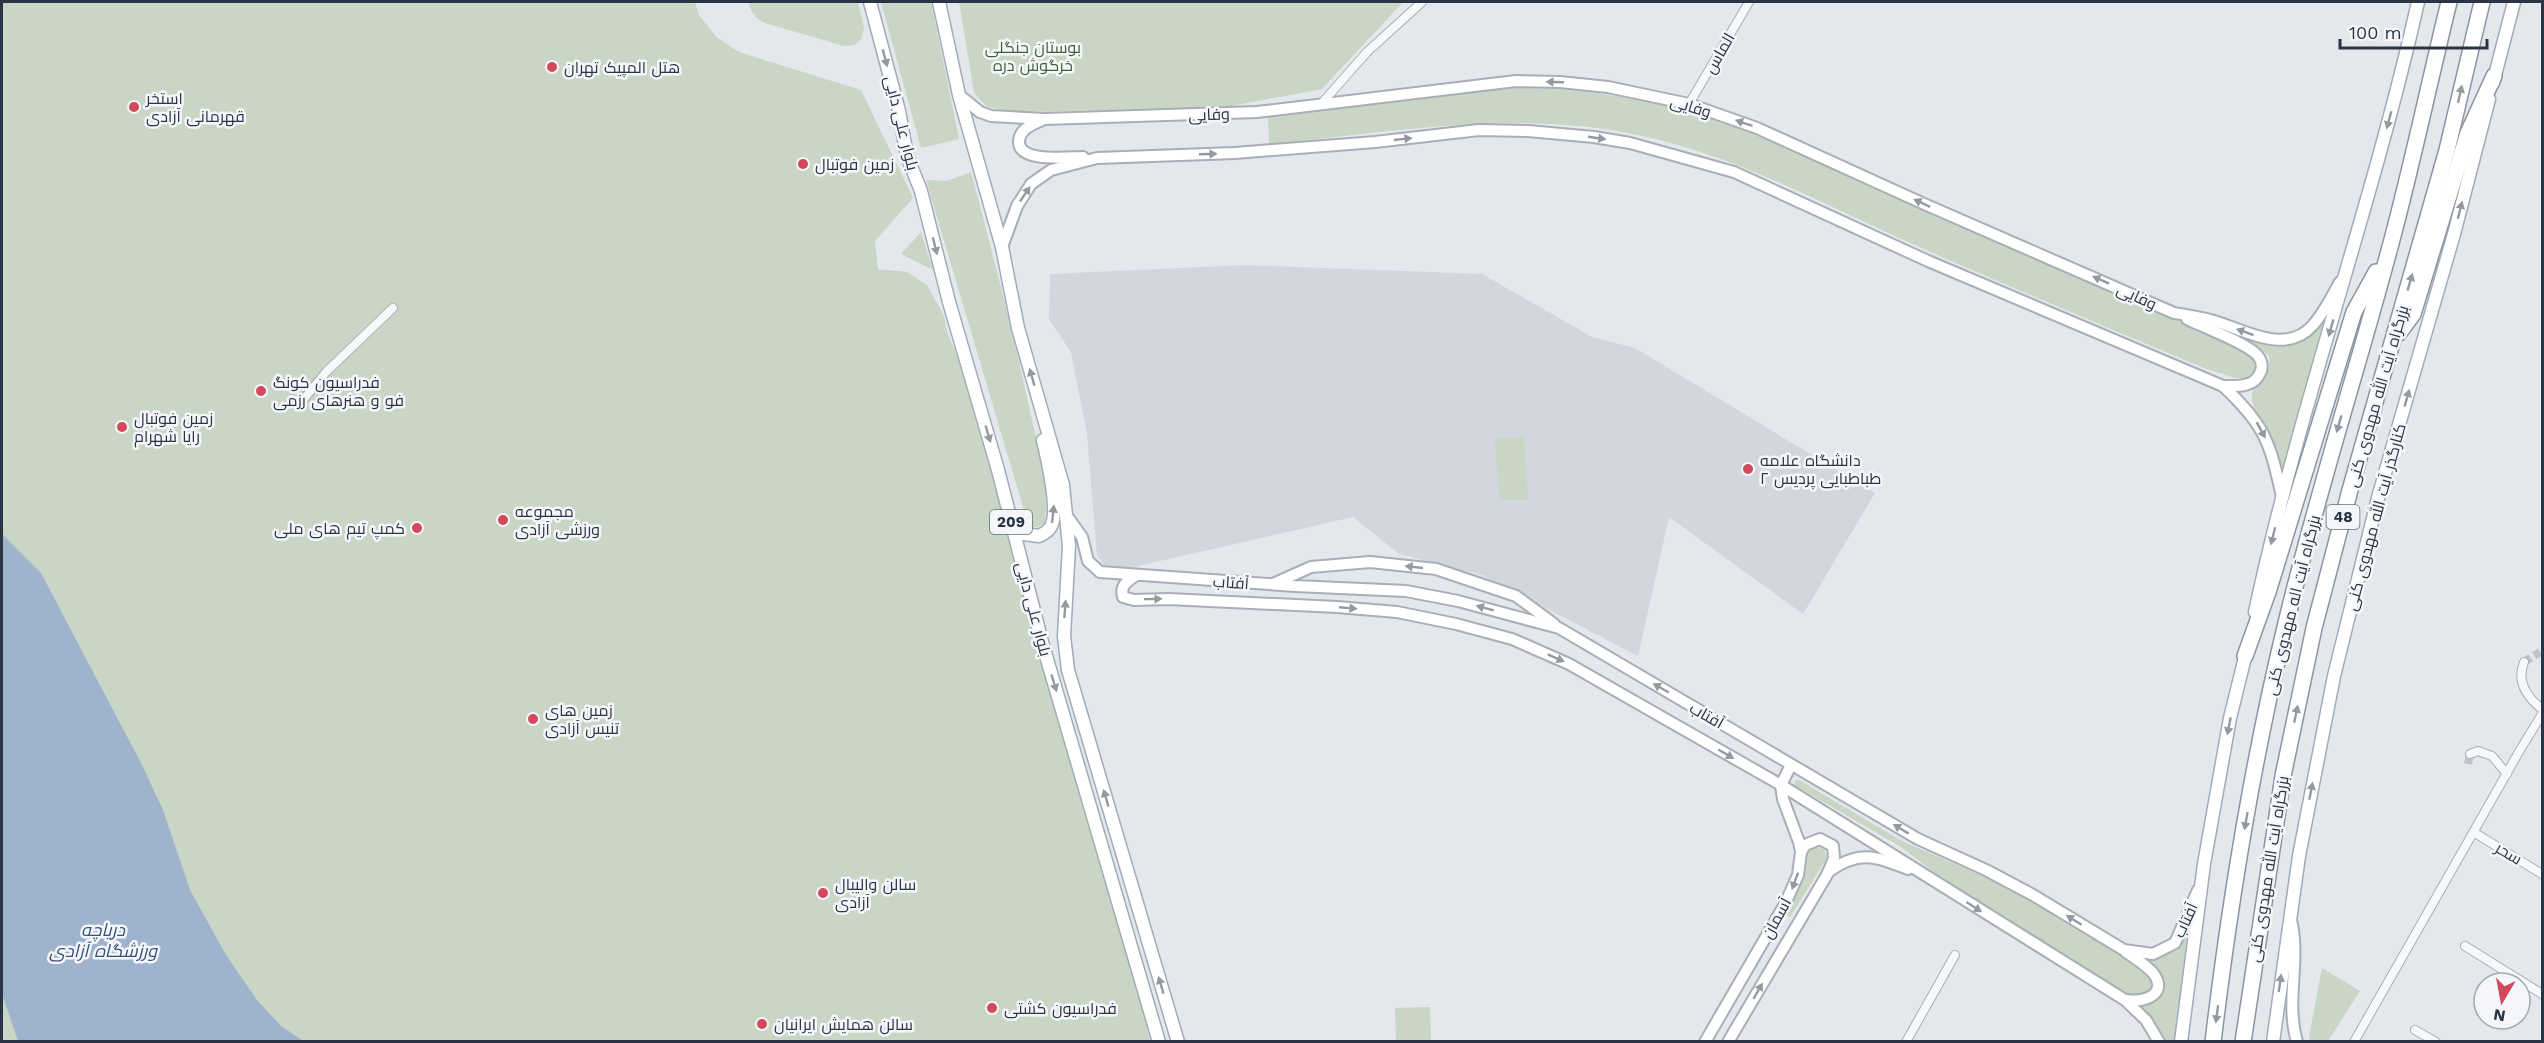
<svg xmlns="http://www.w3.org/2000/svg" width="2544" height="1043" font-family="'Work Sans',Cairo,sans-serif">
<rect width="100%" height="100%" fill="#e4e7ec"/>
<!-- built -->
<path fill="#d2d6de" d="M1246,265L1482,274L1592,337L1635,348L1875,493L1803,614L1669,517L1638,656L1482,575L1399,554L1353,517L1129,568L1106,567L1097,555L1087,434L1071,352L1049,319L1050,274Z"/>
<!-- green -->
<g fill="#c9d6c5">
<path d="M2,2H695L699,15L716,37L739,52L861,90L913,198L875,241L878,269L907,272L927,285L944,316L947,332L971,389L1038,652L1143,1010L1150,1041H2Z"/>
<path d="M749,2H858L864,27L862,38L854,45L844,46L765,23C756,19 750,12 749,2Z"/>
<path d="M881,2H931L959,139L921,148Z"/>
<path d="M959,2H1403L1322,89L1220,108L1010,112L986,106L974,93Z"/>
<path d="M1505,88C1590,87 1674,102 1754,133C1803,152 1850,177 1898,199C2003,246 2110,290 2216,335C2232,343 2267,354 2252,376L2245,379L2235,378L2204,368C2102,325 2000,283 1899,238C1794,190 1707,141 1589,127C1483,115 1374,134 1269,144L1268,116Z"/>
<path d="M971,172C992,252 1013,331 1030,411C1038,447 1050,487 1045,523L1037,527H1029L926,180L947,181Z"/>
<path d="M921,232L933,270L901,254Z"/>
<path d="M2330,306L2281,485C2275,466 2271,446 2264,427C2260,417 2252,408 2252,396C2251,384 2272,384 2269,356L2256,345L2214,327C2243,330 2280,363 2308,336C2317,328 2323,315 2330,306Z"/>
<path d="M1524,437L1528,500H1499L1495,439Z"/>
<path d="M1795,780H1799L1900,840L2015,890L2136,964C2147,972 2156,980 2148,994L2129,997L1982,909L1901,847L1794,785Z"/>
<path d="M1813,847L1824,849L1827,858L1790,917L1785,915L1805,876L1808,853Z"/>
<path d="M2191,913L2175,1041H2164L2157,1027L2140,1007L2159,997C2167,978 2154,968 2141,957L2184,935Z"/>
<path d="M2322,968L2360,991L2328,1041H2310L2309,1037Z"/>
<path d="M1430,1007L1431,1041H1396L1395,1008Z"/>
</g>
<!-- water -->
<path fill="#9fb4cc" d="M2,534L41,573L142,765L163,810L190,890L226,955L257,1000L280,1025L303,1041H18L2,994Z"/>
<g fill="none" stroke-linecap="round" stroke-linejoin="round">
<!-- street-tunnel -->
<g stroke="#bfc3cb" stroke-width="8" stroke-dasharray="8 4" stroke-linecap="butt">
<path d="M2524,662L2540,652"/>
<path d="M2468,764L2470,754"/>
</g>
<!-- street casing -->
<g stroke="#a9aeb7" stroke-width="10">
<g id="street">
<path d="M1322,103L1367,52L1422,2"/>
<path d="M1689,104L1749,2"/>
<path d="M303,400L327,371L393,308"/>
<path d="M2524,662C2516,682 2528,698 2542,709"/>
<path d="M2470,754L2478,751L2492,756L2507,774"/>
<path d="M2475,833L2542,874"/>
<path d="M2465,946L2542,994"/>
<path d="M2415,1030L2436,1042"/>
<path d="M1906,1042L1955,955"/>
<path d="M2354,1042L2520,750L2542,714"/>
</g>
</g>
<!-- secondary casing -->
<g stroke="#a9aeb7" stroke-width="14">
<g id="secondary">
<path d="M959,95L980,112L991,116L1045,119L1257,112L1516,81L1560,82L1608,87L1689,104L1757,128L1922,203L2174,313C2187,315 2201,317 2214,321C2245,330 2286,356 2313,325C2324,313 2332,296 2340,282"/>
<path d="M1042,120C1032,125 1019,129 1019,142C1019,163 1068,157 1083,157"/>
<path d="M1002,247L1017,206L1031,184L1051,170L1097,158L1235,153L1375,142L1479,130L1528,131L1594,137L1630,143L1734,172L1928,261L2223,386C2265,425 2270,442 2282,497"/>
<path d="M2187,319C2203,327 2249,344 2258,356C2262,361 2263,368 2260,373C2254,388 2236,386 2223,386"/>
<path d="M1067,516L1082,537L1088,561L1100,572L1295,586L1406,591L1458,601L1559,628L1918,839L1986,870L2033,895L2124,950L2153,954L2175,943L2198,890"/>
<path d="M1135,576C1126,582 1120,586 1123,597L1134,600L1168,599L1337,607L1397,612L1456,624L1512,639L1569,664L1781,785L2125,1000L2146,1020L2159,1042"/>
<path d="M1273,584L1311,567L1370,562L1436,569L1516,596L1554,624"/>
<path d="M1828,872C1859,850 1874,856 1908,869"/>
<path d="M2291,920C2301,960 2285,1001 2297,1042"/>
<path d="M2126,952C2135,958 2146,965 2153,973C2169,994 2144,1003 2127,1000"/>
<path d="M1705,1042L1785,904L1798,875L1801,852L1799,842L1783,799L1781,785L1791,765"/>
<path d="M1728,1042L1828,873L1834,858L1833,846L1820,839L1805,845L1801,852"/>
</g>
</g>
<!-- primary casing -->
<g stroke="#a3abb8" stroke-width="15">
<g id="primary">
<path d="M870,2L899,111L907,156L921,191L949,302L998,470L1042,642L1159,1042"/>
<path d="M939,2L959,95L1002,247L1018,328L1063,485L1069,546L1064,636L1068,670L1178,1042"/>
<path d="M2493,83L2514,2"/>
<path d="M1012,525L1024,534L1039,536C1043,534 1048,531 1050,528C1061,513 1047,459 1043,440"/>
<path d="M2255,612C2299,406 2372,207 2418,2"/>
<path d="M2181,1042L2204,864L2230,718L2247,649"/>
<path d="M2273,1042L2299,856L2334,676L2379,494L2454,234L2489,99"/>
</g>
</g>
<!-- highway casing -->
<g stroke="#8b94a3" stroke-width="18">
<g id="highway">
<path d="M2399,333L2413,314L2468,133L2494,76"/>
<path d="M2245,656L2268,592L2354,312L2376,272"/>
<path d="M2213,1042C2230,900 2253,758 2287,619C2317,494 2357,371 2390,247C2412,166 2429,83 2449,2"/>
<path d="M2243,1042L2283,776L2314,628L2350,490L2447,150L2482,2"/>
</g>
</g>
<!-- street -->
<use href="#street" stroke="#f7f8fa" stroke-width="8"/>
<!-- secondary -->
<use href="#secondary" stroke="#fff" stroke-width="10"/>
<!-- primary -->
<use href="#primary" stroke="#fff" stroke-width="12"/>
<!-- highway -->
<use href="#highway" stroke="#fff" stroke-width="15"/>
</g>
<!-- one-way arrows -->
<defs><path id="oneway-solid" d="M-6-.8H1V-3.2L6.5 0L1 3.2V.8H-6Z" transform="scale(1.5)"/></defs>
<g fill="#959aa2">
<use href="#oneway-solid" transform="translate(885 58) rotate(75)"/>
<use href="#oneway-solid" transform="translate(1555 82) rotate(-178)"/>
<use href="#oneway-solid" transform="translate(2460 94) rotate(-77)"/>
<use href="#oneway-solid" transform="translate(2389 120) rotate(105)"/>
<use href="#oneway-solid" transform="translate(1744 123) rotate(-161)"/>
<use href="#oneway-solid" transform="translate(1597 138) rotate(8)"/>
<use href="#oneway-solid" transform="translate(1403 139) rotate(-6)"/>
<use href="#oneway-solid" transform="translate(1208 154) rotate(-2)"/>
<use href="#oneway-solid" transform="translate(1025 194) rotate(-56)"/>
<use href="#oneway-solid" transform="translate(1922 203) rotate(-155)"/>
<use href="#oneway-solid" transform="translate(2460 210) rotate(-76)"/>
<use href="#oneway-solid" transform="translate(935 246) rotate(76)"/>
<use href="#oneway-solid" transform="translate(2101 280) rotate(-156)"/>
<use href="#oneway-solid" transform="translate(2410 282) rotate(-74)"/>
<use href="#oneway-solid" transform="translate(2331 328) rotate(106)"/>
<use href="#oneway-solid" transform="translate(2245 332) rotate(-160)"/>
<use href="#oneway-solid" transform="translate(1032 377) rotate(-106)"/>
<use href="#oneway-solid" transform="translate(2407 398) rotate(-74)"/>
<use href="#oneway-solid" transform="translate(2339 424) rotate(106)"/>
<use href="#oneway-solid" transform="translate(2261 430) rotate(61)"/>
<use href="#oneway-solid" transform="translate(988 434) rotate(74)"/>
<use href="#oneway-solid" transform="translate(1053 514) rotate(-84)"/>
<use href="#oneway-solid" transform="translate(2273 536) rotate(104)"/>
<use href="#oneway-solid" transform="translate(1414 567) rotate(-174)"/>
<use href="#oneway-solid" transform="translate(1153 599) rotate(-1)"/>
<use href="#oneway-solid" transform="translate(1348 608) rotate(5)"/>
<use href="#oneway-solid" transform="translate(1485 608) rotate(-165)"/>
<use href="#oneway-solid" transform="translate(1065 609) rotate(-86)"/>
<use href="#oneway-solid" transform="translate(1556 658) rotate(24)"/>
<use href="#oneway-solid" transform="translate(1054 683) rotate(73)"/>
<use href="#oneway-solid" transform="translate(1661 688) rotate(-150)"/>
<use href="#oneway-solid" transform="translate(2296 714) rotate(-78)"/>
<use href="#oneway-solid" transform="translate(2229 726) rotate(101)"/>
<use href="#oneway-solid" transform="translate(1726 754) rotate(30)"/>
<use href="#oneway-solid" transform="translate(2311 791) rotate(-79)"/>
<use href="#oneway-solid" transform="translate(1106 798) rotate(-106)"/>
<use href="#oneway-solid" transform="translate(2246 821) rotate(100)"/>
<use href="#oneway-solid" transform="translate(1901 829) rotate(-149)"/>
<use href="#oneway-solid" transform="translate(1795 881) rotate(110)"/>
<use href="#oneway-solid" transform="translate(1974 907) rotate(33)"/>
<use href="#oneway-solid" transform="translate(2074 920) rotate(-148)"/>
<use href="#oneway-solid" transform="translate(2280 983) rotate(-82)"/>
<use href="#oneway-solid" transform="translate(1161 985) rotate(-106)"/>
<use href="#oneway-solid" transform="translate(1758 991) rotate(-60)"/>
<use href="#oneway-solid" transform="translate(2217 1014) rotate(97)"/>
</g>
<!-- markers -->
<g fill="#d1495b" stroke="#f4f6f9" stroke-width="2">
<circle cx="552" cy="67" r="6"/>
<circle cx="134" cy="107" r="6"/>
<circle cx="803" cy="164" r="6"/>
<circle cx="261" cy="391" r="6"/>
<circle cx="122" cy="427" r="6"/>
<circle cx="1748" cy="469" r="6"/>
<circle cx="503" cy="520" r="6"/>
<circle cx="417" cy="528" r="6"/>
<circle cx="533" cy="719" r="6"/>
<circle cx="823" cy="893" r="6"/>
<circle cx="992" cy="1008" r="6"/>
<circle cx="762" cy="1024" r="6"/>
</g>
<g text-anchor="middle" stroke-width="5" stroke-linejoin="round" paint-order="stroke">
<!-- shield labels -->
<g fill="#f4f6f9" stroke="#676e7b" stroke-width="1.5">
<rect x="2326.5" y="505" width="33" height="24" rx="4.5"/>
<rect x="990" y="510" width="42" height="24" rx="4.5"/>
</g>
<g font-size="15" font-weight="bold" fill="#2b3445">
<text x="2343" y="522">48</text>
<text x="1011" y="527">209</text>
</g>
<!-- park labels -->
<g font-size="16" fill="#3f6138" stroke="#f4f6f9">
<text x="1033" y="53">بوستان جنگلی<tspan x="1033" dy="18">خرگوش دره</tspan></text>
</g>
<!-- street labels -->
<g font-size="16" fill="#2b3445" stroke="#f4f6f9">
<text transform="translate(1719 53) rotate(-60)" y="6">الماس</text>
<text transform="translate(1691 106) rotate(17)" y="6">وفایی</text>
<text transform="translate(1209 114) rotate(-2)" y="6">وفایی</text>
<text transform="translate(902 123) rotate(76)" y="6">بلوار علی دایی</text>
<text transform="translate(2137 296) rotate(24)" y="6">وفایی</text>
<text transform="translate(2377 396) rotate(-74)" y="6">بزرگراه آیت الله مهدوی کنی</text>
<text transform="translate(2375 517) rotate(-75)" y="6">کنارگذر آیت الله مهدوی کنی</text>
<text transform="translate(1231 582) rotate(4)" y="6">آفتاب</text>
<text transform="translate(2292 605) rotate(-76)" y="6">بزرگراه آیت اله مهدوی کنی</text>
<text transform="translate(1034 609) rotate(75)" y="6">بلوار علی دایی</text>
<text transform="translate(1707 715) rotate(30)" y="6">آفتاب</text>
<text transform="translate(2509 853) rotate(31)" y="6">سحر</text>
<text transform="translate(2268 869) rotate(-81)" y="6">بزرگراه آیت الله مهدوی کنی</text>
<text transform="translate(1776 918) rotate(-61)" y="6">آسمان</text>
<text transform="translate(2185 920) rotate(-65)" y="6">آفتاب</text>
</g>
<!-- poi labels -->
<g font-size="16" fill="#2b3445" stroke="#f4f6f9" text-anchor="start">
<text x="564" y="73">هتل المپیک تهران</text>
<text x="146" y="104">استخر<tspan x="146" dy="18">قهرمانی آزادی</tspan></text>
<text x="815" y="170">زمین فوتبال</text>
<text x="273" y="388">فدراسیون کونگ<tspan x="273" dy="18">فو و هنرهای رزمی</tspan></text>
<text x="134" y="424">زمین فوتبال<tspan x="134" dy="18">رایا شهرام</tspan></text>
<text x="1760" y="466">دانشگاه علامه<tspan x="1760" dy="18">طباطبایی پردیس ۲</tspan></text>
<text x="515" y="517">مجموعه<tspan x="515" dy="18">ورزشی آزادی</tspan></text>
<text x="405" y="534" text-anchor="end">کمپ تیم های ملی</text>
<text x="545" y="716">زمین های<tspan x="545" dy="18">تنیس آزادی</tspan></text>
<text x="835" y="890">سالن والیبال<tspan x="835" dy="18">آزادی</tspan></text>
<text x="1004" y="1014">فدراسیون کشتی</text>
<text x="774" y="1030">سالن همایش ایرانیان</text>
</g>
<!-- water labels -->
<g font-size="18" font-style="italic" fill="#34527a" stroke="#f4f6f9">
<text x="103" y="936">دریاچه<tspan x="103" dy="21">ورزشگاه آزادی</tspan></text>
</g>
</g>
<!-- border -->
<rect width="2544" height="1043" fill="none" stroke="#2b3445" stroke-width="6"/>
<!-- north arrow -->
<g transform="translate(2502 1001) rotate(190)"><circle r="28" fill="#f4f6f9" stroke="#a4a8b1" stroke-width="1.5"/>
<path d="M0-4.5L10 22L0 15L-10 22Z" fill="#d1495b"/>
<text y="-9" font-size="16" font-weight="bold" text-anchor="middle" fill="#2b3445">N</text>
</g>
<!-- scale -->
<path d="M2340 39v9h147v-9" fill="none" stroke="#2b3445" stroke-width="3"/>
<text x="2349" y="39" font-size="18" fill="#2b3445" stroke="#f4f6f9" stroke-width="4.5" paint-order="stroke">100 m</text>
</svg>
